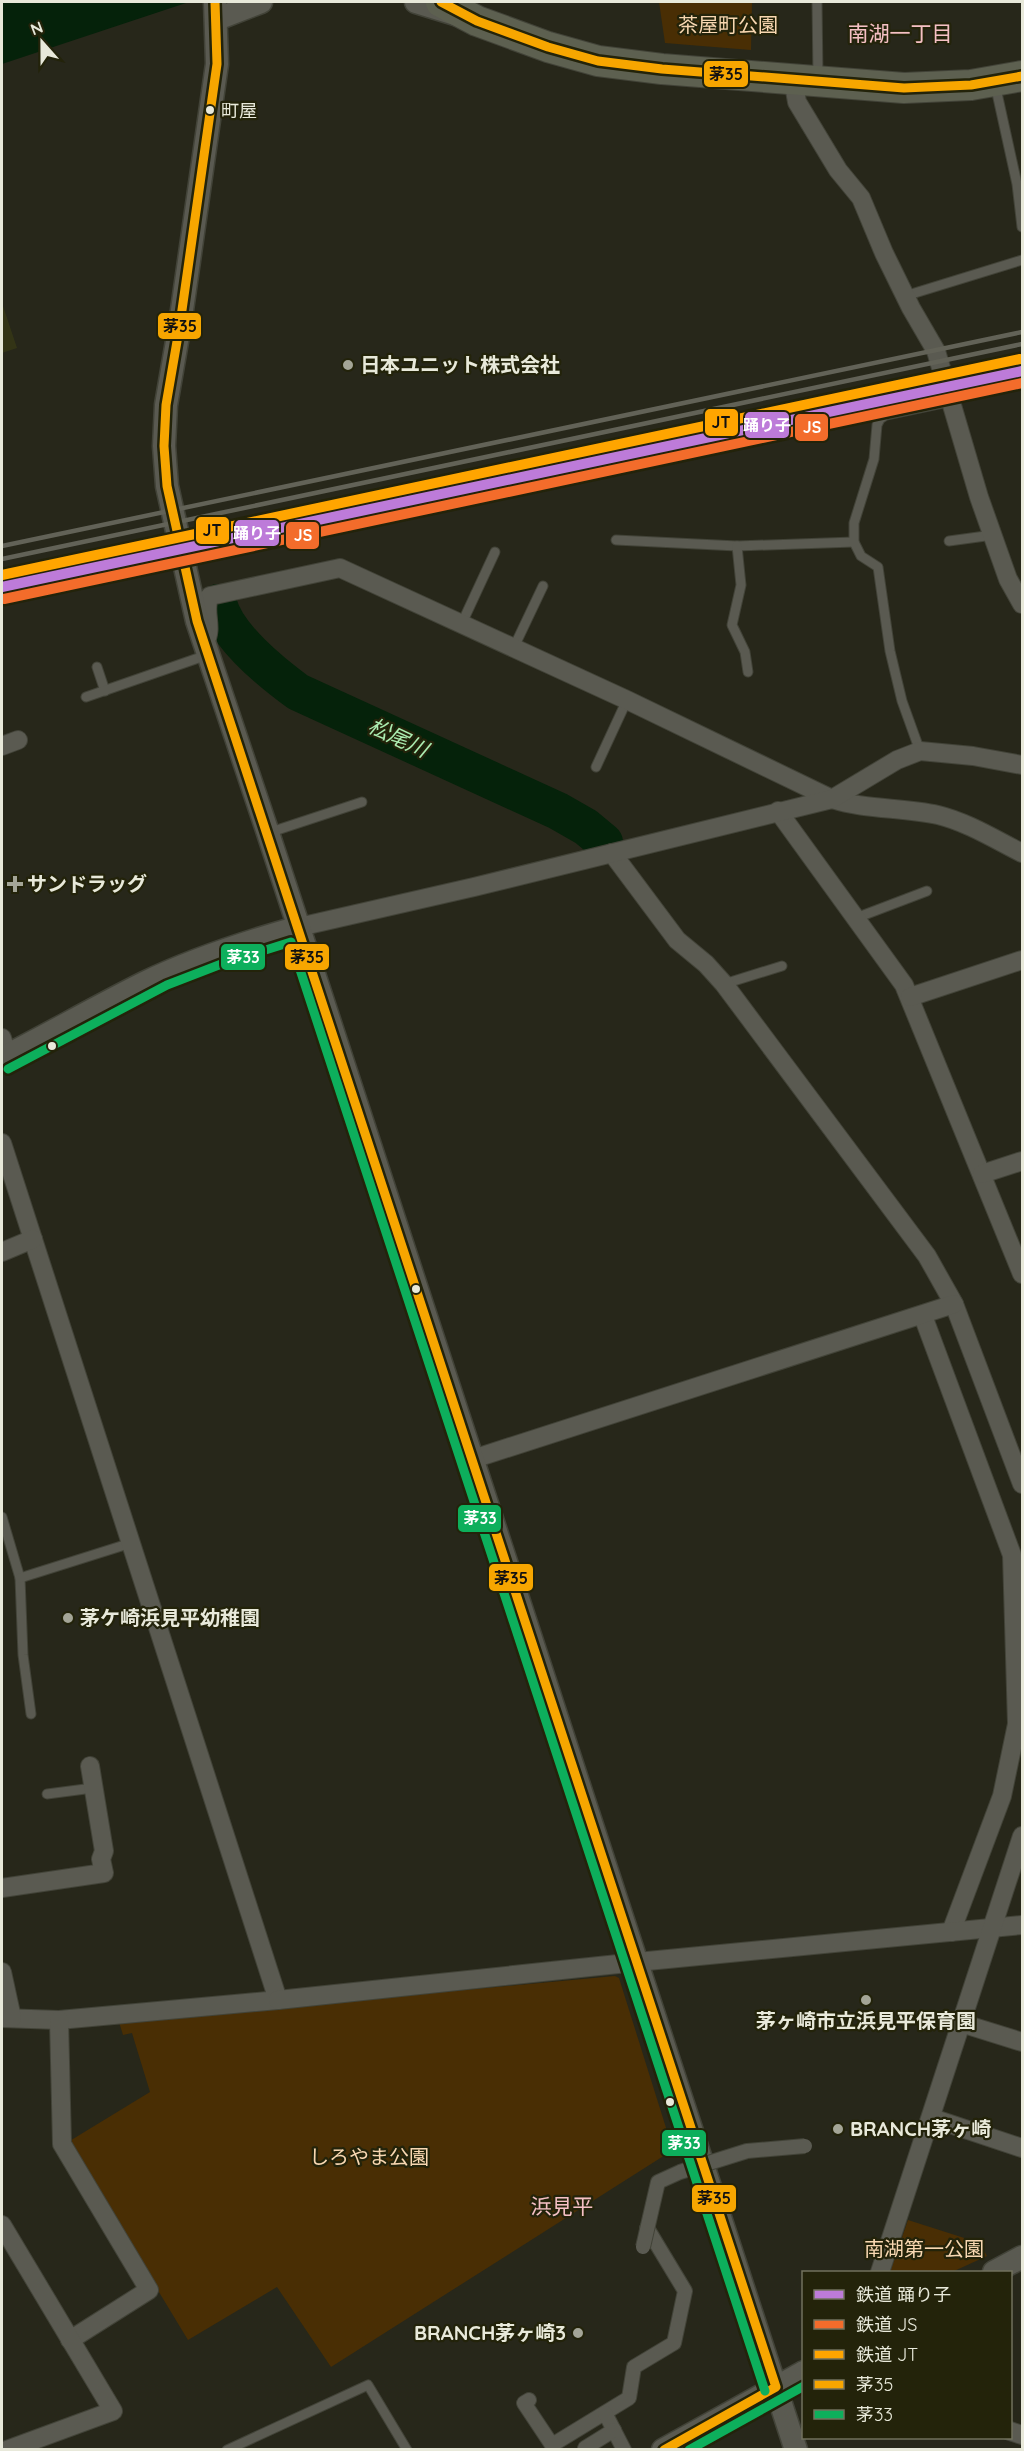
<svg xmlns="http://www.w3.org/2000/svg" width="1024" height="2451" font-family="Quicksand,'Noto Sans JP',sans-serif">
<rect width="100%" height="100%" fill="#27271a"/>
<!-- built -->
<path fill="#333416" d="M2,303L17,348L2,353Z"/>
<!-- green -->
<g fill="#492e04">
<path d="M659,2H752L751,50L665,43Z"/>
<path d="M615,1976L619,1978L673,2150L331,2367L277,2287L188,2340L68,2142L150,2092L132,2033L123,2035L119,2022Z"/>
<path d="M908,2220L980,2243L987,2256L952,2272H890Z"/>
</g>
<!-- water -->
<path fill="#05220a" d="M6,2H189L2,64V3Z"/>
<g fill="none" stroke-linecap="round" stroke-linejoin="round">
<!-- river -->
<path stroke="#05220a" stroke-width="38" d="M218,603C226,636 272,673 298,692L558,811L586,827L604,842"/>
<!-- service casing -->
<g stroke="#424338" stroke-width="11">
<g id="service">
<path d="M817,2L818,77"/>
<path d="M995,84L1017,184L1022,227"/>
<path d="M905,296L1022,260"/>
<path d="M616,540L737,546L854,542"/>
<path d="M949,541L993,535"/>
<path d="M737,546L741,585L732,625L745,652L748,672"/>
<path d="M462,623L495,552"/>
<path d="M514,647L543,586"/>
<path d="M97,667L105,691"/>
<path d="M86,697L207,655"/>
<path d="M920,751L902,701L890,651L878,567L861,556L854,542V523L874,459L877,425L880,419L886,415L952,401"/>
<path d="M596,767L627,700"/>
<path d="M268,833L362,802"/>
<path d="M856,918L927,891"/>
<path d="M724,984L782,966"/>
<path d="M2,1517L20,1578L23,1655L31,1714"/>
<path d="M20,1578L131,1543"/>
<path d="M47,1794L93,1788"/>
<path d="M227,2450L368,2385L407,2450"/>
</g>
</g>
<!-- pedestrian casing -->
<g stroke="#424338" stroke-width="16">
<g id="pedestrian">
<path d="M529,2400L524,2403L552,2445L629,2398L634,2367L674,2343L685,2291L647,2228"/>
<path d="M605,2413L624,2450"/>
<path d="M585,2448L614,2430"/>
</g>
</g>
<!-- minor casing -->
<g stroke="#424338" stroke-width="20">
<g id="minor">
<path d="M793,79L797,102L838,170L861,198L884,253L911,308L936,351L979,497L1008,579L1022,604"/>
<path d="M205,642C214,627 202,610 210,596L340,568L627,700L832,799C866,810 903,807 938,815C967,822 996,840 1022,853"/>
<path d="M2,746L18,740"/>
<path d="M778,811L904,985L1022,1274"/>
<path d="M612,853L677,940L706,964L724,984L927,1256L954,1304L1022,1484"/>
<path d="M299,927L474,887L832,799L897,760L920,751L973,756L1022,765"/>
<path d="M910,997L1022,960"/>
<path d="M2,1038L7,1055"/>
<path d="M2,1143L278,2000L59,2020L2,2018"/>
<path d="M982,1174L1022,1161"/>
<path d="M2,1252L33,1239"/>
<path d="M923,1316L1012,1555L1017,1724L1002,1796L951,1932"/>
<path d="M473,1459L954,1304"/>
<path d="M2,1888L104,1873L101,1859L104,1851L90,1766"/>
<path d="M2,1972L12,2018"/>
<path d="M278,2000L637,1962L1022,1925"/>
<path d="M59,2020L62,2144L149,2290L70,2340"/>
<path d="M961,2023L1022,2042"/>
<path d="M932,2118L1022,2148"/>
<path d="M2,2225L113,2411L7,2450"/>
<path d="M880,2272L1022,1836"/>
<path d="M1010,2431L1022,2435"/>
</g>
</g>
<!-- tertiary casing -->
<g stroke="#424338" stroke-width="25">
<g id="tertiary">
<path d="M215,2L217,64L180,324L166,405L164,446L167,486L197,621L268,833L796,2450"/>
<path d="M416,2L455,14"/>
<path d="M217,19L261,2"/>
<path d="M2,1058C49,1034 96,1007 144,983C193,959 246,942 299,927"/>
<path d="M994,2272L1022,2257"/>
<path d="M663,2450L804,2372"/>
</g>
</g>
<!-- trunk casing -->
<g stroke="#424338" stroke-width="32">
<path id="trunk" d="M441,2L477,21L548,47L598,61L662,69L904,88L971,85L1022,76"/>
</g>
<!-- service -->
<use href="#service" stroke="#5a5a51" stroke-width="9"/>
<!-- pedestrian -->
<use href="#pedestrian" stroke="#5a5a51" stroke-width="14"/>
<!-- minor -->
<use href="#minor" stroke="#5a5a51" stroke-width="18"/>
<!-- tertiary -->
<use href="#tertiary" stroke="#5a5a51" stroke-width="22"/>
<!-- trunk -->
<use href="#trunk" stroke="#5d6050" stroke-width="30"/>
<!-- rail -->
<g stroke="#626257" stroke-width="4.5">
<path d="M2,546L1022,332"/>
<path d="M2,559L1022,344"/>
</g>
<!-- pedestrian-bridge casing -->
<g stroke="#424338" stroke-width="16" stroke-linecap="butt">
<path id="pedestrian-bridge" d="M643,2247L658,2182L680,2172L747,2151L805,2146"/>
</g>
<!-- pedestrian-bridge -->
<use href="#pedestrian-bridge" stroke="#5a5a51" stroke-width="14"/>
<!-- bus-1 casing -->
<g stroke="#23230a" stroke-width="14">
<g id="bus-1">
<path d="M215,2L217,64L180,324L166,405L164,446L167,486L197,621L776,2387L664,2450"/>
<path d="M441,2L477,21L548,47L598,61L662,69L904,88L971,85L1022,76"/>
</g>
</g>
<!-- bus-2 casing -->
<g stroke="#23230a" stroke-width="14">
<g id="bus-2">
<path d="M8,1069L167,985L224,963L291,942L765,2391"/>
<path d="M689,2450L804,2386"/>
</g>
</g>
<!-- bus-1 -->
<use href="#bus-1" stroke="#f7a600" stroke-width="9"/>
<!-- bus-2 -->
<use href="#bus-2" stroke="#0daf5c" stroke-width="9"/>
<!-- rail-1 casing -->
<g stroke="#23230a" stroke-width="15">
<path id="rail-1" d="M2,587L1022,371"/>
</g>
<!-- rail-2 casing -->
<g stroke="#23230a" stroke-width="15">
<path id="rail-2" d="M4,599L1022,383"/>
</g>
<!-- rail-3 casing -->
<g stroke="#23230a" stroke-width="15">
<path id="rail-3" d="M2,575L1020,359"/>
</g>
<!-- rail-1 -->
<use href="#rail-1" stroke="#bd7bd9" stroke-width="10"/>
<!-- rail-2 -->
<use href="#rail-2" stroke="#f36c2b" stroke-width="10"/>
<!-- rail-3 -->
<use href="#rail-3" stroke="#ffa500" stroke-width="10"/>
</g>
<!-- markers -->
<g fill="#e8e9da" stroke="#23230a" stroke-width="2">
<circle cx="210" cy="110" r="5"/>
<circle cx="52" cy="1046" r="5"/>
<circle cx="416" cy="1289" r="5"/>
<circle cx="670" cy="2102" r="5"/>
</g>
<g fill="#a4a597" stroke="#23230a" stroke-width="2">
<circle cx="348" cy="365" r="6"/>
<path d="M12 875h6v6h6v6h-6v6h-6v-6h-6v-6h6z"/>
<circle cx="68" cy="1618" r="6"/>
<circle cx="866" cy="2000" r="6"/>
<circle cx="838" cy="2129" r="6"/>
<circle cx="578" cy="2333" r="6"/>
</g>
<g text-anchor="middle" stroke-width="4.5" stroke-linejoin="round" paint-order="stroke">
<!-- bus labels -->
<g font-size="18" fill="#e8e9da" stroke="#23230a" text-anchor="start">
<text x="221" y="117">町屋</text>
</g>
<!-- park labels -->
<g font-size="20" fill="#f8d7b1" stroke="#23230a">
<text x="728" y="32">茶屋町公園</text>
<text x="369" y="2164">しろやま公園</text>
<text x="924" y="2256">南湖第一公園</text>
</g>
<!-- poi labels -->
<g font-size="20" font-weight="bold" fill="#e8e9da" stroke="#23230a" text-anchor="start">
<text x="360" y="372">日本ユニット株式会社</text>
<text x="27" y="891">サンドラッグ</text>
<text x="80" y="1625">茅ケ崎浜見平幼稚園</text>
<text x="866" y="2028" text-anchor="middle">茅ヶ崎市立浜見平保育園</text>
<text x="850" y="2136">BRANCH茅ヶ崎</text>
<text x="566" y="2340" text-anchor="end">BRANCH茅ヶ崎3</text>
</g>
<!-- neighbourhood labels -->
<g font-size="21" fill="#f5c0c4" stroke="#23230a">
<text x="900" y="41">南湖一丁目</text>
<text x="562" y="2214">浜見平</text>
</g>
<!-- water labels -->
<g font-size="21" font-style="italic" fill="#abecb1" stroke="#23230a">
<text transform="translate(398 738) rotate(25)" y="7">松尾川</text>
</g>
</g>
<g stroke="#23230a" stroke-width="2">
<rect x="703" y="60" width="46" height="28" rx="6" fill="#f7a600"/>
<rect x="157" y="312" width="45" height="28" rx="6" fill="#f7a600"/>
<rect x="704" y="408" width="35" height="29" rx="6" fill="#ffa500"/>
<rect x="744" y="411" width="46" height="28" rx="6" fill="#bd7bd9"/>
<rect x="794" y="413" width="35" height="29" rx="6" fill="#f36c2b"/>
<rect x="195" y="516" width="35" height="29" rx="6" fill="#ffa500"/>
<rect x="234" y="519" width="46" height="28" rx="6" fill="#bd7bd9"/>
<rect x="285" y="521" width="35" height="29" rx="6" fill="#f36c2b"/>
<rect x="220" y="943" width="46" height="28" rx="6" fill="#0daf5c"/>
<rect x="284" y="943" width="46" height="28" rx="6" fill="#f7a600"/>
<rect x="457" y="1504" width="45" height="29" rx="6" fill="#0daf5c"/>
<rect x="488" y="1563" width="46" height="29" rx="6" fill="#f7a600"/>
<rect x="661" y="2129" width="46" height="28" rx="6" fill="#0daf5c"/>
<rect x="691" y="2184" width="46" height="29" rx="6" fill="#f7a600"/>
</g>
<g font-size="16" text-anchor="middle" font-weight="bold" fill="#fff">
<text x="767" y="431">踊り子</text>
<text x="812" y="433">JS</text>
<text x="257" y="539">踊り子</text>
<text x="303" y="541">JS</text>
<text x="243" y="963">茅33</text>
<text x="480" y="1524">茅33</text>
<text x="684" y="2149">茅33</text>
</g>
<g font-size="16" text-anchor="middle" font-weight="bold" fill="#111">
<text x="726" y="80">茅35</text>
<text x="180" y="332">茅35</text>
<text x="721" y="428">JT</text>
<text x="212" y="536">JT</text>
<text x="307" y="963">茅35</text>
<text x="511" y="1584">茅35</text>
<text x="714" y="2204">茅35</text>
</g>
<!-- border -->
<rect width="1024" height="2451" fill="none" stroke="#e8e9da" stroke-width="6"/>
<!-- legend -->
<rect x="802" y="2271" width="210" height="168" fill="#23230a" stroke="#72725d" stroke-width="1.5"/>
<rect x="814" y="2290" width="30" height="9" fill="#bd7bd9" stroke="#72725d" stroke-width="1.5"/>
<text x="856" y="2301" font-size="18" fill="#e8e9da">鉄道 踊り子</text>
<rect x="814" y="2320" width="30" height="9" fill="#f36c2b" stroke="#72725d" stroke-width="1.5"/>
<text x="856" y="2331" font-size="18" fill="#e8e9da">鉄道 JS</text>
<rect x="814" y="2350" width="30" height="9" fill="#ffa500" stroke="#72725d" stroke-width="1.5"/>
<text x="856" y="2361" font-size="18" fill="#e8e9da">鉄道 JT</text>
<rect x="814" y="2380" width="30" height="9" fill="#f7a600" stroke="#72725d" stroke-width="1.5"/>
<text x="856" y="2391" font-size="18" fill="#e8e9da">茅35</text>
<rect x="814" y="2410" width="30" height="9" fill="#0daf5c" stroke="#72725d" stroke-width="1.5"/>
<text x="856" y="2421" font-size="18" fill="#e8e9da">茅33</text>
<!-- north arrow -->
<g transform="translate(42 42) rotate(339)" stroke="#23230a" stroke-width="4.5" paint-order="stroke">
<path d="M0-4.5L10 22L0 15L-10 22Z" fill="#e8e9da"/>
<text y="-9" font-size="16" font-weight="bold" text-anchor="middle" fill="#e8e9da">N</text>
</g>
</svg>
